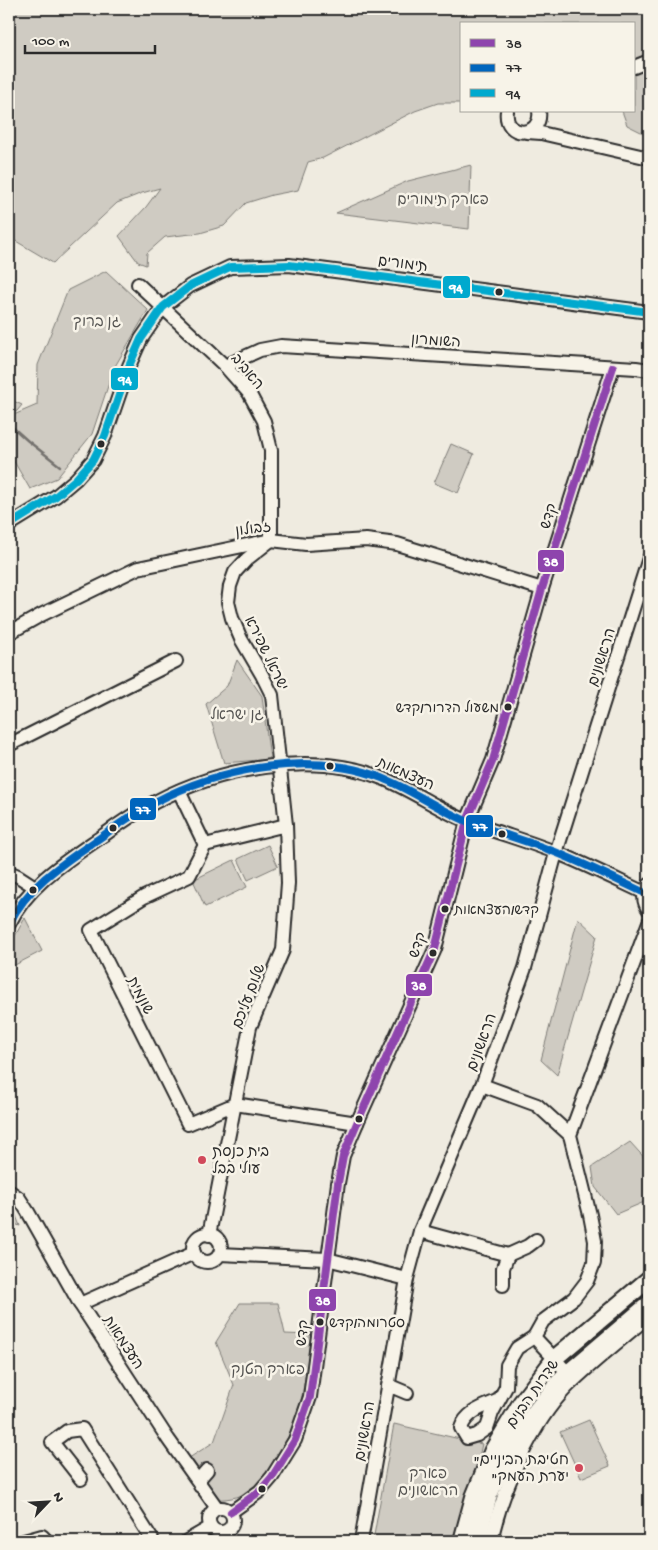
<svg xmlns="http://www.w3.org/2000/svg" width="658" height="1550" font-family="'Gochi Hand','Playpen Sans Hebrew',sans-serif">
<rect width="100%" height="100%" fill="#efebe0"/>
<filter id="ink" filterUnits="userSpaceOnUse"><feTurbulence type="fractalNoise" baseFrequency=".02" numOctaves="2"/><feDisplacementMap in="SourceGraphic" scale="10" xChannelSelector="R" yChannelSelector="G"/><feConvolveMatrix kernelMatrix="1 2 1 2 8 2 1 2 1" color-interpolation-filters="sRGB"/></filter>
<g filter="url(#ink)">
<!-- green -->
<g fill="#cfcbc2" stroke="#7d7b76">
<path d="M9,9H649V136L627,125L622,111H634V24H462V103H438L415,111L323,158L308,162L298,190L272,195L246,203L224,226L200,233L165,237L147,253L146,265L138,262L119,236L146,207L160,188L142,193L117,203L53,263L9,237Z"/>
<path d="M471,165L469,229L336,213L408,181Z"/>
<path d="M106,271L148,310L114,368L92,434L57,478L30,489L9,453V417L37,405L38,365L68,290Z"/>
<path d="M9,399L22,405L17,411L9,415Z"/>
<path d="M451,444L474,454L458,493L434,483Z"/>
<path d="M237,660L262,696L270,759L224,763L206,704L227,686Z"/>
<path d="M268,845L278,866L248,880L238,859Z"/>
<path d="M234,860L247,887L205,907L193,880Z"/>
<path d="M25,918L42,951L9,968L11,943Z"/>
<path d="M578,918L597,936L557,1075L541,1060Z"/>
<path d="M630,1142L649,1163V1200L616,1214L595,1187L592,1167Z"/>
<path d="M9,1198L20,1226L9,1222Z"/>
<path d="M240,1303H278L285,1334L311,1335C308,1355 306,1376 302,1396C297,1422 273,1476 250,1491C240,1498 224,1500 213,1499L186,1460L214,1442L234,1385L216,1342Z"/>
<path d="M589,1420L610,1466L581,1478L560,1432Z"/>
<path d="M394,1424L482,1444L460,1541H373Z"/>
</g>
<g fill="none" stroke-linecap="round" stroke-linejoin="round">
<!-- stream -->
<path stroke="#74726e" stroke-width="2.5" d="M9,424L28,441L60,466"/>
<!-- minor casing -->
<g stroke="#2b2b2b" stroke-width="16">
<g id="minor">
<path d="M634,67L649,61"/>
<path d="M507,111C503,139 543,138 539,111"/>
<path d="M527,132L541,133L649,158"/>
<path d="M138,284L225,366L249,393L264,421L271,450V540L247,559L235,572L230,586L228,602L232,618L241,639L262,675L272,695L286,825L288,883L283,950L250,1027L209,1235"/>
<path d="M225,366L260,350L281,346L636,368L649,370"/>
<path d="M9,525L56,496L76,479L93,460L105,436L129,366L141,339L163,307L190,286L230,267L289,265L649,312"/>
<path d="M9,633L41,615L138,568L271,540L306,544L366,540L397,544L542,589"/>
<path d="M9,745L176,661"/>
<path d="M179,791L205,845"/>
<path d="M286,825L205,845L189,876L144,897L91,930L188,1124L235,1104L357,1123"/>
<path d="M9,872L18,876L35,887"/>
<path d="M649,885C642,893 643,902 649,910"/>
<path d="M9,924C28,884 68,860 104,835C120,823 137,812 155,802C219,768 312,750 382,778C412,790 439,810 469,822C498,833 527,841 555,852C585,864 615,879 645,893"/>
<path d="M482,1085L537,1105L570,1135"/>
<path d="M9,1191L19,1198L28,1212L80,1304L168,1439L217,1508"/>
<path d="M420,1231L508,1255L503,1268V1285"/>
<circle cx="207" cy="1248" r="14"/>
<path d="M220,1254L327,1259L407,1279"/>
<path d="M508,1255L528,1246L536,1240"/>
<path d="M80,1304L194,1253"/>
<path d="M534,1337L543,1321L574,1298L587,1281L594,1263L595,1241L590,1215L570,1135L649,922"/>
<path d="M388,1385L407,1393"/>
<path d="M499,1400C484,1407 467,1411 461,1428L467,1438L477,1435L487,1428L492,1413L506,1387L507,1365L517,1348L534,1337L568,1373"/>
<path d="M81,1479L52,1442L67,1431L82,1429L153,1541"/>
<path d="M200,1486V1478L207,1470"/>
<circle cx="221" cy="1520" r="12"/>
<path d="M231,1512L260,1491L272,1477L295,1440L310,1397L338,1183L343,1156L357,1123L435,949L467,821L493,760L542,589L613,367"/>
<path d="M24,1541L42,1536L47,1541"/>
<path d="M187,1541L211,1527"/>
<path d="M361,1541L407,1279L420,1231L482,1085L525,968L556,853L649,558"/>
<path d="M491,1541C502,1490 531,1424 568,1386C593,1361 622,1339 649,1316"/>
<path d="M647,1541L649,1539"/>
</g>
</g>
<!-- major casing -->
<g stroke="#2b2b2b" stroke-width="20">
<g id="major">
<path d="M462,1541L474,1497L493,1450L521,1403L555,1358L649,1279"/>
<path d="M477,1541L489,1495L509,1451L534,1413L562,1378L649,1304"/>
</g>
</g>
<!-- minor -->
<use href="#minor" stroke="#f7f3e8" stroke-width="12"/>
<!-- major -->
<use href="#major" stroke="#f7f3e8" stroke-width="16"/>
<!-- bus-1 casing -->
<g stroke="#f7f3e8" stroke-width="11">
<path id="bus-1" d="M231,1512L260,1491L272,1477L295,1440L310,1397L338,1183L343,1156L357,1123L435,949L467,821L493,760L542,589L613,367"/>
</g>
<!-- bus-2 casing -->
<g stroke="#f7f3e8" stroke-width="11">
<path id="bus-2" d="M9,924C28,884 68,860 104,835C120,823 137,812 155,802C219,768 312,750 382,778C412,790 439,810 469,822C498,833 527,841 555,852C585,864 615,879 645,893"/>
</g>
<!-- bus-3 casing -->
<g stroke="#f7f3e8" stroke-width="11">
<path id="bus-3" d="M9,525L56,496L76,479L93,460L105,436L129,366L141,339L163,307L190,286L230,267L289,265L649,312"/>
</g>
<!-- bus-1 -->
<use href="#bus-1" stroke="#8e44ad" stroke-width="8"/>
<!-- bus-2 -->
<use href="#bus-2" stroke="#0065bd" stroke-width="8"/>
<!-- bus-3 -->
<use href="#bus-3" stroke="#00a9ce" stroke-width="8"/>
</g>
</g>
<!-- markers -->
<g fill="#2b2b2b" stroke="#f7f3e8" stroke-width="2">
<circle cx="499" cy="292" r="4.5"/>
<circle cx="101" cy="444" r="4.5"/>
<circle cx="508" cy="707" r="4.5"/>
<circle cx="330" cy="766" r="4.5"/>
<circle cx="113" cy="828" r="4.5"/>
<circle cx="502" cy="834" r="4.5"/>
<circle cx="33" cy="890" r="4.5"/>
<circle cx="445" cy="909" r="4.5"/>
<circle cx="433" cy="953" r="4.5"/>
<circle cx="359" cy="1119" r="4.5"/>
<circle cx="320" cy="1322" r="4.5"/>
<circle cx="262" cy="1489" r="4.5"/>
</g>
<g fill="#d1495b" stroke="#f7f3e8" stroke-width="2">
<circle cx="202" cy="1160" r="5"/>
<circle cx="579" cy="1468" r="5"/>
</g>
<g text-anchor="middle" stroke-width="5" stroke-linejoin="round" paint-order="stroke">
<!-- bus labels -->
<g font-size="14" fill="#2b2b2b" stroke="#f7f3e8" text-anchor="start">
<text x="499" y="712" text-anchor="end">משעול הדרור/קדש</text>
<text x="454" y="914">קדש/העצמאות</text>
<text x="329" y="1327">סטרומה/קדש</text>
</g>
<!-- park labels -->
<g font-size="15" fill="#545351" stroke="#f7f3e8">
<text x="443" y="204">פארק תימורים</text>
<text x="97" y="326">גן ברוך</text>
<text x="237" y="719">גן ישראל</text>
<text x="268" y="1374">פארק הטנק</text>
<text x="428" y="1478">פארק<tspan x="428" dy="17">הראשונים</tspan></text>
</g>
<!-- street labels -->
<g font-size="15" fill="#2b2b2b" stroke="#f7f3e8">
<text transform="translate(403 263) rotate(7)" y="5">תימורים</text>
<text transform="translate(436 340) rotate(4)" y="5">השומרון</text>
<text transform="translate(248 371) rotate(50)" y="5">האביב</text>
<text transform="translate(548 516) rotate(-72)" y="5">קדש</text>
<text transform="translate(253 528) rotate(-8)" y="5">זבולון</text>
<text transform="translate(267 653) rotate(64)" y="5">ישראל שפירא</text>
<text transform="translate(601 657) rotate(-72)" y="5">הראשונים</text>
<text transform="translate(406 773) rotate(24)" y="5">העצמאות</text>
<text transform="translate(417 945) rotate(-70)" y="5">קדש</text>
<text transform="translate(141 995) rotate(63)" y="5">שונמית</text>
<text transform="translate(248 996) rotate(-69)" y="5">שלום עליכם</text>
<text transform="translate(481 1042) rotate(-70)" y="5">הראשונים</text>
<text transform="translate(302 1333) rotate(-83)" y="5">קדש</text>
<text transform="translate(124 1342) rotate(57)" y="5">העצמאות</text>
<text transform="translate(532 1393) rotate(-55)" y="5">שדרות הבנים</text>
<text transform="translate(364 1431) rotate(-80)" y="5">הראשונים</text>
</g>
<!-- poi labels -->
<g font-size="15" fill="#2b2b2b" stroke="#f7f3e8" text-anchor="start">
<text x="212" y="1156">בית כנסת<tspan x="212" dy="17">עולי בבל</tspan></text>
<text x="569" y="1464" text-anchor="end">"חטיבת הביניים<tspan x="569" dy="17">"יערת העמק</tspan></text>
</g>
</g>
<g stroke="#f7f3e8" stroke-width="2">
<rect x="442" y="275" width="29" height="24" rx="5" fill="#00a9ce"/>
<rect x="110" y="367" width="29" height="24" rx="5" fill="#00a9ce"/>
<rect x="537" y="549" width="28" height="24" rx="5" fill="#8e44ad"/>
<rect x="129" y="797" width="28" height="24" rx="5" fill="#0065bd"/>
<rect x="465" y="814" width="29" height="24" rx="5" fill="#0065bd"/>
<rect x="405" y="973" width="28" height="24" rx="5" fill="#8e44ad"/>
<rect x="308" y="1288" width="29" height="24" rx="5" fill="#8e44ad"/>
</g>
<g font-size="14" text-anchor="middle" font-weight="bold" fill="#fff">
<text x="456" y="292">94</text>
<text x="125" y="384">94</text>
<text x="551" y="566">38</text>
<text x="143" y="814">77</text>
<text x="480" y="831">77</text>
<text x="419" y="990">38</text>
<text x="323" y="1305">38</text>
</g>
<!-- margin -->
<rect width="658" height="1550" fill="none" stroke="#f7f3e8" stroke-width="30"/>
<rect x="15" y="15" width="628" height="1520" fill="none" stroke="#2b2b2b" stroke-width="2" filter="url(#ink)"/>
<!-- legend -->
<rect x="460" y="22" width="175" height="90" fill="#f7f3e8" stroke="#a5a39c"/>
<rect x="470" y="39" width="25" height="8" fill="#8e44ad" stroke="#a5a39c"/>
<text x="506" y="48" font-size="15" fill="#2b2b2b">38</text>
<rect x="470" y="64" width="25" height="8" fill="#0065bd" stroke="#a5a39c"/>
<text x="506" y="72" font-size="15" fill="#2b2b2b">77</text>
<rect x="470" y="89" width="25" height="8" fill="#00a9ce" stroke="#a5a39c"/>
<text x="506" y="98" font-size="15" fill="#2b2b2b">94</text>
<!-- north arrow -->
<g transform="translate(48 1502) rotate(65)" stroke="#f7f3e8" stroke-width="4" paint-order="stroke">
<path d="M0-4L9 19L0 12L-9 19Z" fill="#2b2b2b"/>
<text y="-8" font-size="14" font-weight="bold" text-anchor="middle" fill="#2b2b2b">N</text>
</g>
<!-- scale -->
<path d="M25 45v8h130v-8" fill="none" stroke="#2b2b2b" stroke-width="2.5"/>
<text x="32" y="45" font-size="15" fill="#2b2b2b" stroke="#f7f3e8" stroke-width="4" paint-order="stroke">100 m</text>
</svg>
